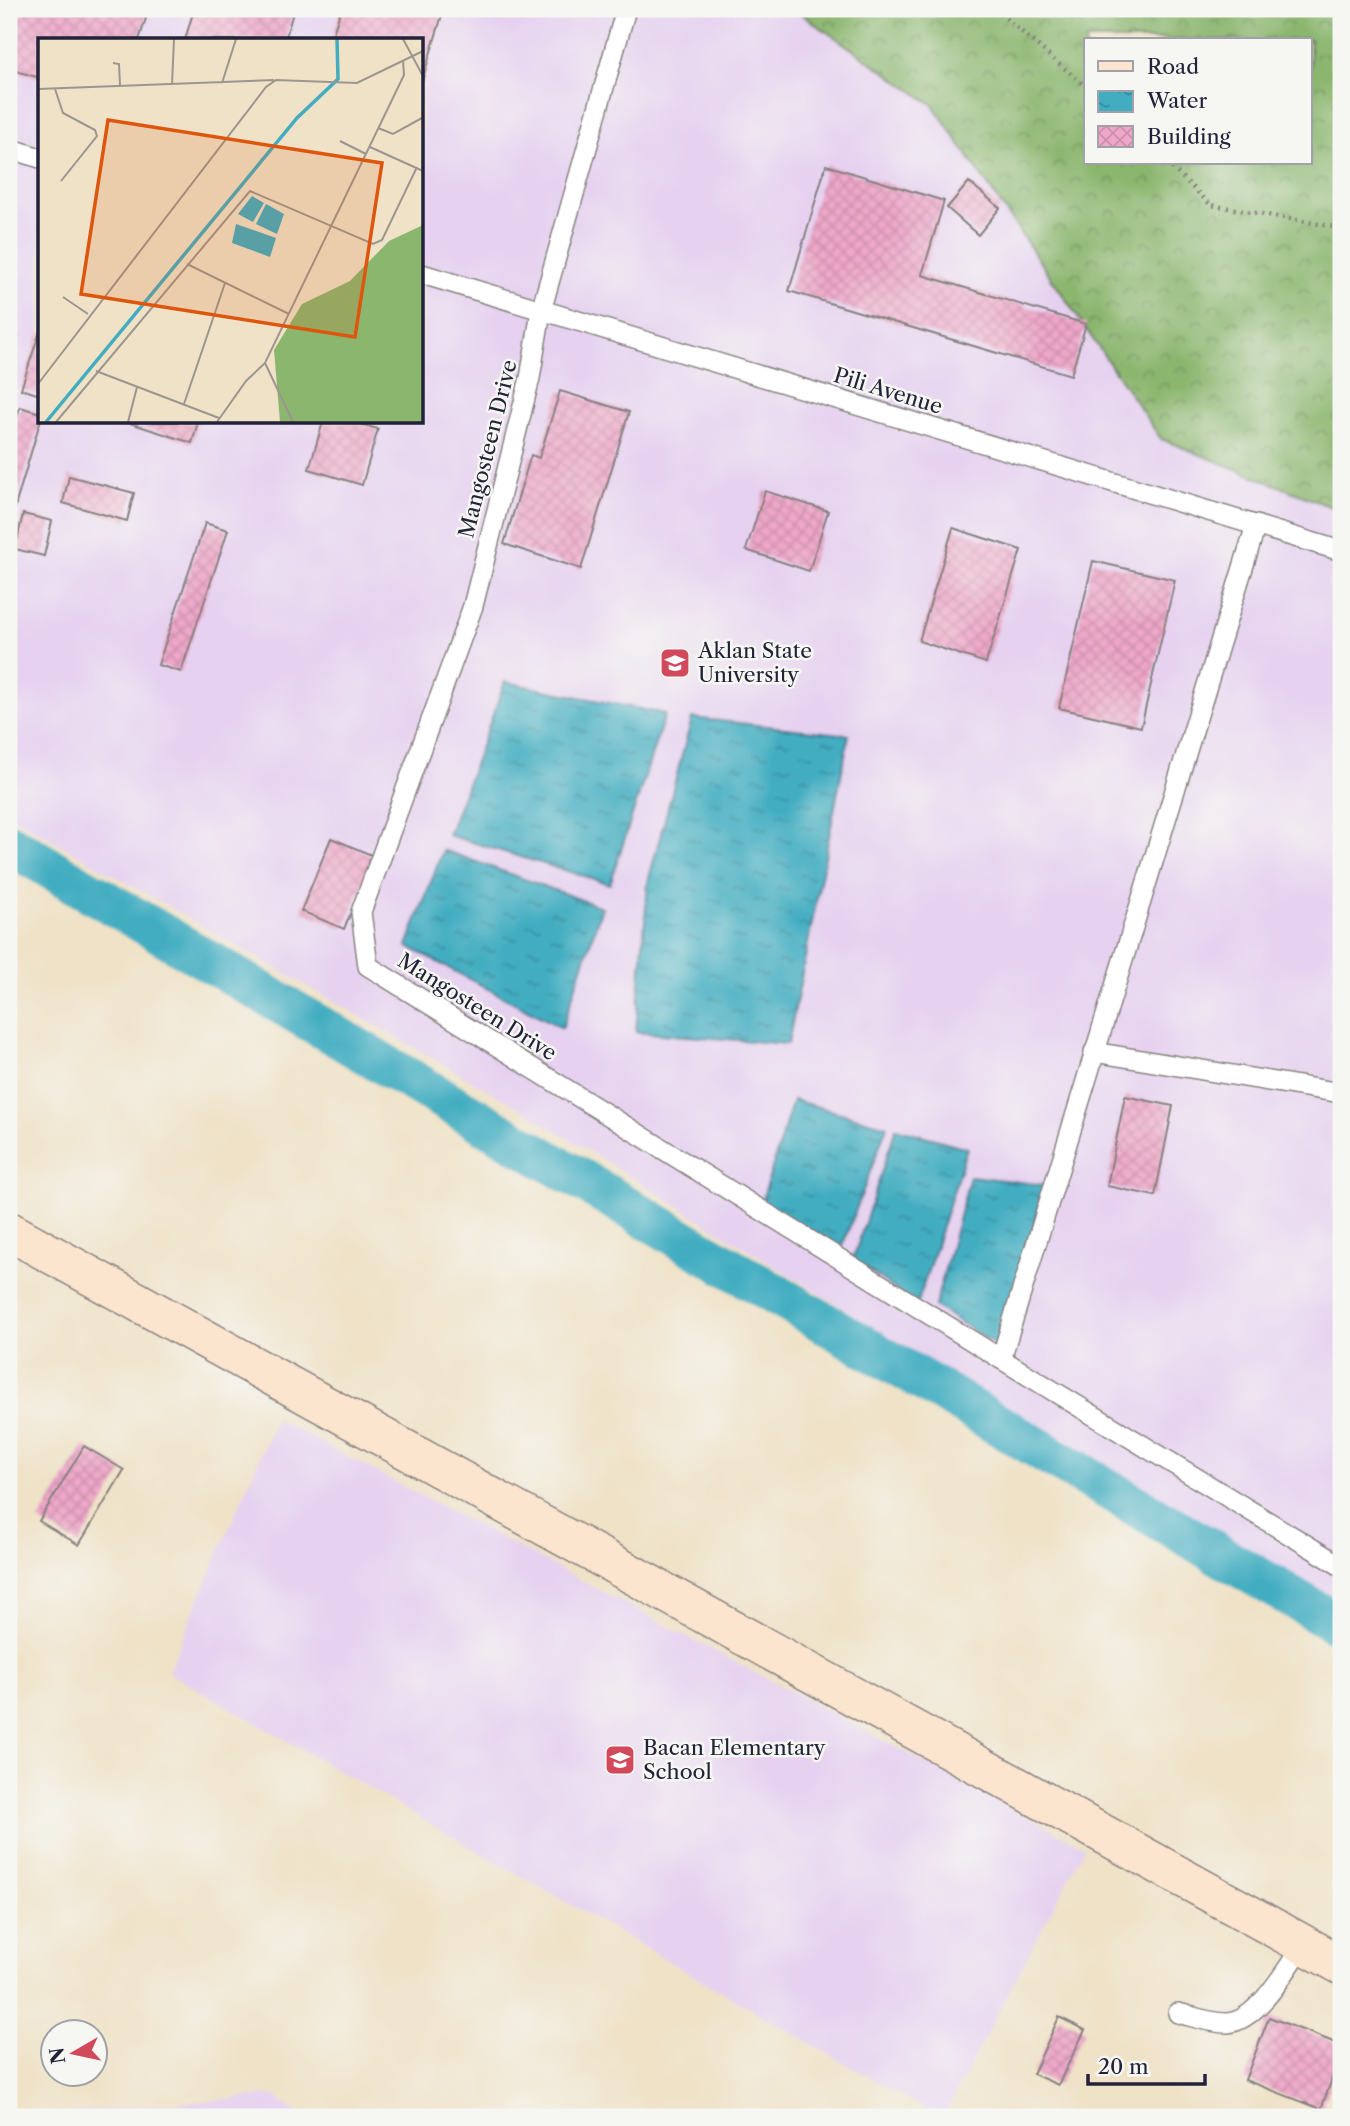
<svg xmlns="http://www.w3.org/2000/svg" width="1350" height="2126" font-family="'Libre Caslon Text',serif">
<defs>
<pattern id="forest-crowns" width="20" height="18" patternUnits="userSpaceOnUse" patternTransform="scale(1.75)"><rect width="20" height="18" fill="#8bb66e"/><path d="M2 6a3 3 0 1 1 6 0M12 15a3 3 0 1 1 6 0" fill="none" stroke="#71945c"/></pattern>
<pattern id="water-ripples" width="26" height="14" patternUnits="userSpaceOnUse" patternTransform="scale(1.75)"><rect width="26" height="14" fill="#42adc1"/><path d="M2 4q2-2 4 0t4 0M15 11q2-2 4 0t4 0" fill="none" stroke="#378c9e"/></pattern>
<pattern id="building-cross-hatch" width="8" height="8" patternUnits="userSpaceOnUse" patternTransform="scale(1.75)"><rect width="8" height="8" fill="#eea7c8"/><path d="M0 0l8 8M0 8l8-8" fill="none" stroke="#cc8fad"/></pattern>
</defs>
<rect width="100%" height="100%" fill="#f6f6f2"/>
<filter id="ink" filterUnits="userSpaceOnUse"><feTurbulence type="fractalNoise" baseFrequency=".0143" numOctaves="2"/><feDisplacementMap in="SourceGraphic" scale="14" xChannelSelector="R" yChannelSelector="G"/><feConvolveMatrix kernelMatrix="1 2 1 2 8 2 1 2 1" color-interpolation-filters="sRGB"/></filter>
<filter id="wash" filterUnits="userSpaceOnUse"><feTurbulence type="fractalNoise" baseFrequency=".00686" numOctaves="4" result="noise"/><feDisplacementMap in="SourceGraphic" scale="28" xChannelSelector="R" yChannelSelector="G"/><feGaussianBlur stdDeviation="1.57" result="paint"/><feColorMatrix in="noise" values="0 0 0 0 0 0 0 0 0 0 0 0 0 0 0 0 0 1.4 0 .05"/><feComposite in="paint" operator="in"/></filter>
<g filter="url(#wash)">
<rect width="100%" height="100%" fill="#efe2c7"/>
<!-- built -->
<g fill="#e6d2f0" fill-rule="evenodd">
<path d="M9,9H794L933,105L1161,439L1341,511V1605L986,1397L521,1109L9,815ZM40,40H422V422H40Z"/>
<path d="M276,1419L1085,1847L943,2117H938L168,1672Z"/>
<path d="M273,2095L303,2117H22H23Z"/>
</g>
<!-- forest -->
<path fill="url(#forest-crowns)" stroke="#566c54" stroke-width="2" fill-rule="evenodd" d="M794,9H1341V511L1161,439L933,105ZM1086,40H1310V163H1086Z"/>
<!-- water -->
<g fill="url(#water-ripples)" stroke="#32687e" stroke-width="2">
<path d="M505,682L665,714L610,884L448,835Z"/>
<path d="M692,718L849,735L788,1044L636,1032L648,882Z"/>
<path d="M443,850L602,907L562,1028L407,946Z"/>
<path d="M793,1100L887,1126L842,1247L761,1204Z"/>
<path d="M896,1128L967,1148L917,1305L853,1259Z"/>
<path d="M970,1176L1045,1185L1000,1348L935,1306Z"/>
</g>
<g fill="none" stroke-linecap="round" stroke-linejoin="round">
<!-- canal -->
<path stroke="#42adc1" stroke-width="42" d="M9,844L1341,1626"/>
</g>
<g id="blocks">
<!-- building -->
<g fill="url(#building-cross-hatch)">
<path d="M9,9H149L139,40H40V78L9,69Z"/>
<path d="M194,9H294L285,40H185Z"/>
<path d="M341,9H444L422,81V40H331Z"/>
<path d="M826,165L944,201L922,275L1086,324L1071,375L789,291Z"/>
<path d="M969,182L1000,208L978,235L947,208Z"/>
<path d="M40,331V395L21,389Z"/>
<path d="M9,332L18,335L9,363Z"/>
<path d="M560,391L629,412L581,569L504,544L531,455L539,458Z"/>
<path d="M20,407L40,413V422L9,527V444Z"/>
<path d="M127,422H198L192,443Z"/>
<path d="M323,422H353L378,429L362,485L309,469Z"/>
<path d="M69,476L134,493L127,521L63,503Z"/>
<path d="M765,491L828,511L809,571L746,550Z"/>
<path d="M23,514L52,521L44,556L15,549Z"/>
<path d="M205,523L228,530L181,672L158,665Z"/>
<path d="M953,528L1021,550L986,663L919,641Z"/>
<path d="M1093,561L1175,580L1141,727L1059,708Z"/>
<path d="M331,838L374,856L344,929L301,911Z"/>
<path d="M1125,1096L1173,1106L1155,1196L1107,1186Z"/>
<path d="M84,1446L124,1470L79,1545L39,1521Z"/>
<path d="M1059,2017L1085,2030L1058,2085L1033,2074Z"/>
<path d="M1269,2017L1341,2045V2054L1321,2109L1245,2080Z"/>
</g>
</g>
</g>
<g filter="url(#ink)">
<use href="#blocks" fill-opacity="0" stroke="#888281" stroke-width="2"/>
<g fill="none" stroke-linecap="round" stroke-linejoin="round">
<!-- lane casing -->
<g stroke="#888281" stroke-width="22">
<g id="lane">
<path d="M626,9L541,311L530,378L473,606L361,912L368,966L1001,1359L1341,1566"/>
<path d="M9,148L40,158"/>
<path d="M422,274L1341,551"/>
<path d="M1094,1052L1341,1093"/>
<path d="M1001,1359L1256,525"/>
<path d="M1178,2013C1194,2017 1211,2023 1227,2023C1257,2022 1288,1967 1303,1945"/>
</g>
</g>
<!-- secondary casing -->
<g stroke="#888281" stroke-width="41">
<path id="secondary" d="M9,1231L1341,1965"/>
</g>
<!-- path -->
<g stroke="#888281" stroke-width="4.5" stroke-dasharray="2 5" stroke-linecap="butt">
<path d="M995,9L1086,87"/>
<path d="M1167,163L1211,205L1341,228"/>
</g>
<!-- lane -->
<use href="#lane" stroke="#fff" stroke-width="19"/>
<!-- secondary -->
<use href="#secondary" stroke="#fce5cf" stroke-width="38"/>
</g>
</g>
<!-- icons -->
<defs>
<g id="university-square" transform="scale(1.575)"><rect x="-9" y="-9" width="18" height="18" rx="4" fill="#d1495b" stroke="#f6f6f2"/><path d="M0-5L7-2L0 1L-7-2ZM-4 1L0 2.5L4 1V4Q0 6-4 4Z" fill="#fff"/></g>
<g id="school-square" transform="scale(1.575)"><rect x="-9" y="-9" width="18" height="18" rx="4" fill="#d1495b" stroke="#f6f6f2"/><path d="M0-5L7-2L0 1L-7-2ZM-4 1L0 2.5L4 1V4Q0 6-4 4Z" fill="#fff"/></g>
</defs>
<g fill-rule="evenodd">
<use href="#university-square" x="675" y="663"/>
<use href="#school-square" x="620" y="1760"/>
</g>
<g text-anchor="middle" stroke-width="5" stroke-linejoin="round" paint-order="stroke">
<!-- street labels -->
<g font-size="21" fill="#22223b" stroke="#f6f6f2">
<text transform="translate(888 391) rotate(17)" y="7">Pili Avenue</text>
<text transform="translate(488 449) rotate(-76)" y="7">Mangosteen Drive</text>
<text transform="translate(477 1007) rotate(32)" y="7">Mangosteen Drive</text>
</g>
<!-- poi labels -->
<g font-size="21" fill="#22223b" stroke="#f6f6f2" text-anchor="start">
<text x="698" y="658">Aklan State<tspan x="698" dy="24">University</tspan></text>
<text x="643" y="1755">Bacan Elementary<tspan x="643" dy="24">School</tspan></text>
</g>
</g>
<!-- overview -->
<g transform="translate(38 38)">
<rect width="385" height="385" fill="#efe2c7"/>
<path d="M385,187V384H242L236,312L264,266L312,243L351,203Z" fill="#8bb66e"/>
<path d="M214,158L226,165L215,184L200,176ZM228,166L246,176L239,196L218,186ZM198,186L238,200L232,219L194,205Z" fill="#42adc1"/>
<path fill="none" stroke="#42adc1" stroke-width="3.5" d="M8,384L259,80L300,41L299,1"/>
<path fill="none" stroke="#9d958f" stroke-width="2" d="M365,1L385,38M75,25L81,26L82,47M184,45L198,1M134,47L136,1M0,51L236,42M17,51L25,75L57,92L59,98L23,143M340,90L355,96L384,80M302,103L328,116M332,109L385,133M149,226L251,276M25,259L50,276M227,325L255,384M58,333L181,380M0,346L228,49L238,42L319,45L385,13M146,366L187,245M18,384L212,153L335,206L344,202L379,129M90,384L99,349M179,384L208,343L227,325L366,37L365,22"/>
<path fill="#de560e" fill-opacity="0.15" stroke="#de560e" stroke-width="3.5" d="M70,82L344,125L317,299L43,256Z"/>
<rect width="385" height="385" fill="none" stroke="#22223b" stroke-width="3.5"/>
</g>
<!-- margin -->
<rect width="1350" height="2126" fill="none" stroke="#f6f6f2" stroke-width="35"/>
<!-- legend -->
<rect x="1084" y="38" width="228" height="126" fill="#f6f6f2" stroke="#a1a1a9" stroke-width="2"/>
<rect x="1098" y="61" width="35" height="10" fill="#fce5cf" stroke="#a1a1a9" stroke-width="2"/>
<text x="1147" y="74" font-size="21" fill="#22223b">Road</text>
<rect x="1098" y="91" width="35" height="21" fill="url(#water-ripples)" stroke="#a1a1a9" stroke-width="2"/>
<text x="1147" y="108" font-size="21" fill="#22223b">Water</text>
<rect x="1098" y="126" width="35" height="21" fill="url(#building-cross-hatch)" stroke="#a1a1a9" stroke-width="2"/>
<text x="1147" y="144" font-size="21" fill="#22223b">Building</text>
<!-- north arrow -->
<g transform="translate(74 2053) rotate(261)"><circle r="33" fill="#f6f6f2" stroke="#a1a1a9" stroke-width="2"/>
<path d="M0-5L12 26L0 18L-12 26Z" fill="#d1495b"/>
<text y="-10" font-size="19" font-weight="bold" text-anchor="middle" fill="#22223b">N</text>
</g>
<!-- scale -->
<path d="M1088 2074v10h117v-10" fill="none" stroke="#22223b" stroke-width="3.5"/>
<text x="1098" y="2074" font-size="21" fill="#22223b" stroke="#f6f6f2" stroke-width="5" paint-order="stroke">20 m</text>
</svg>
